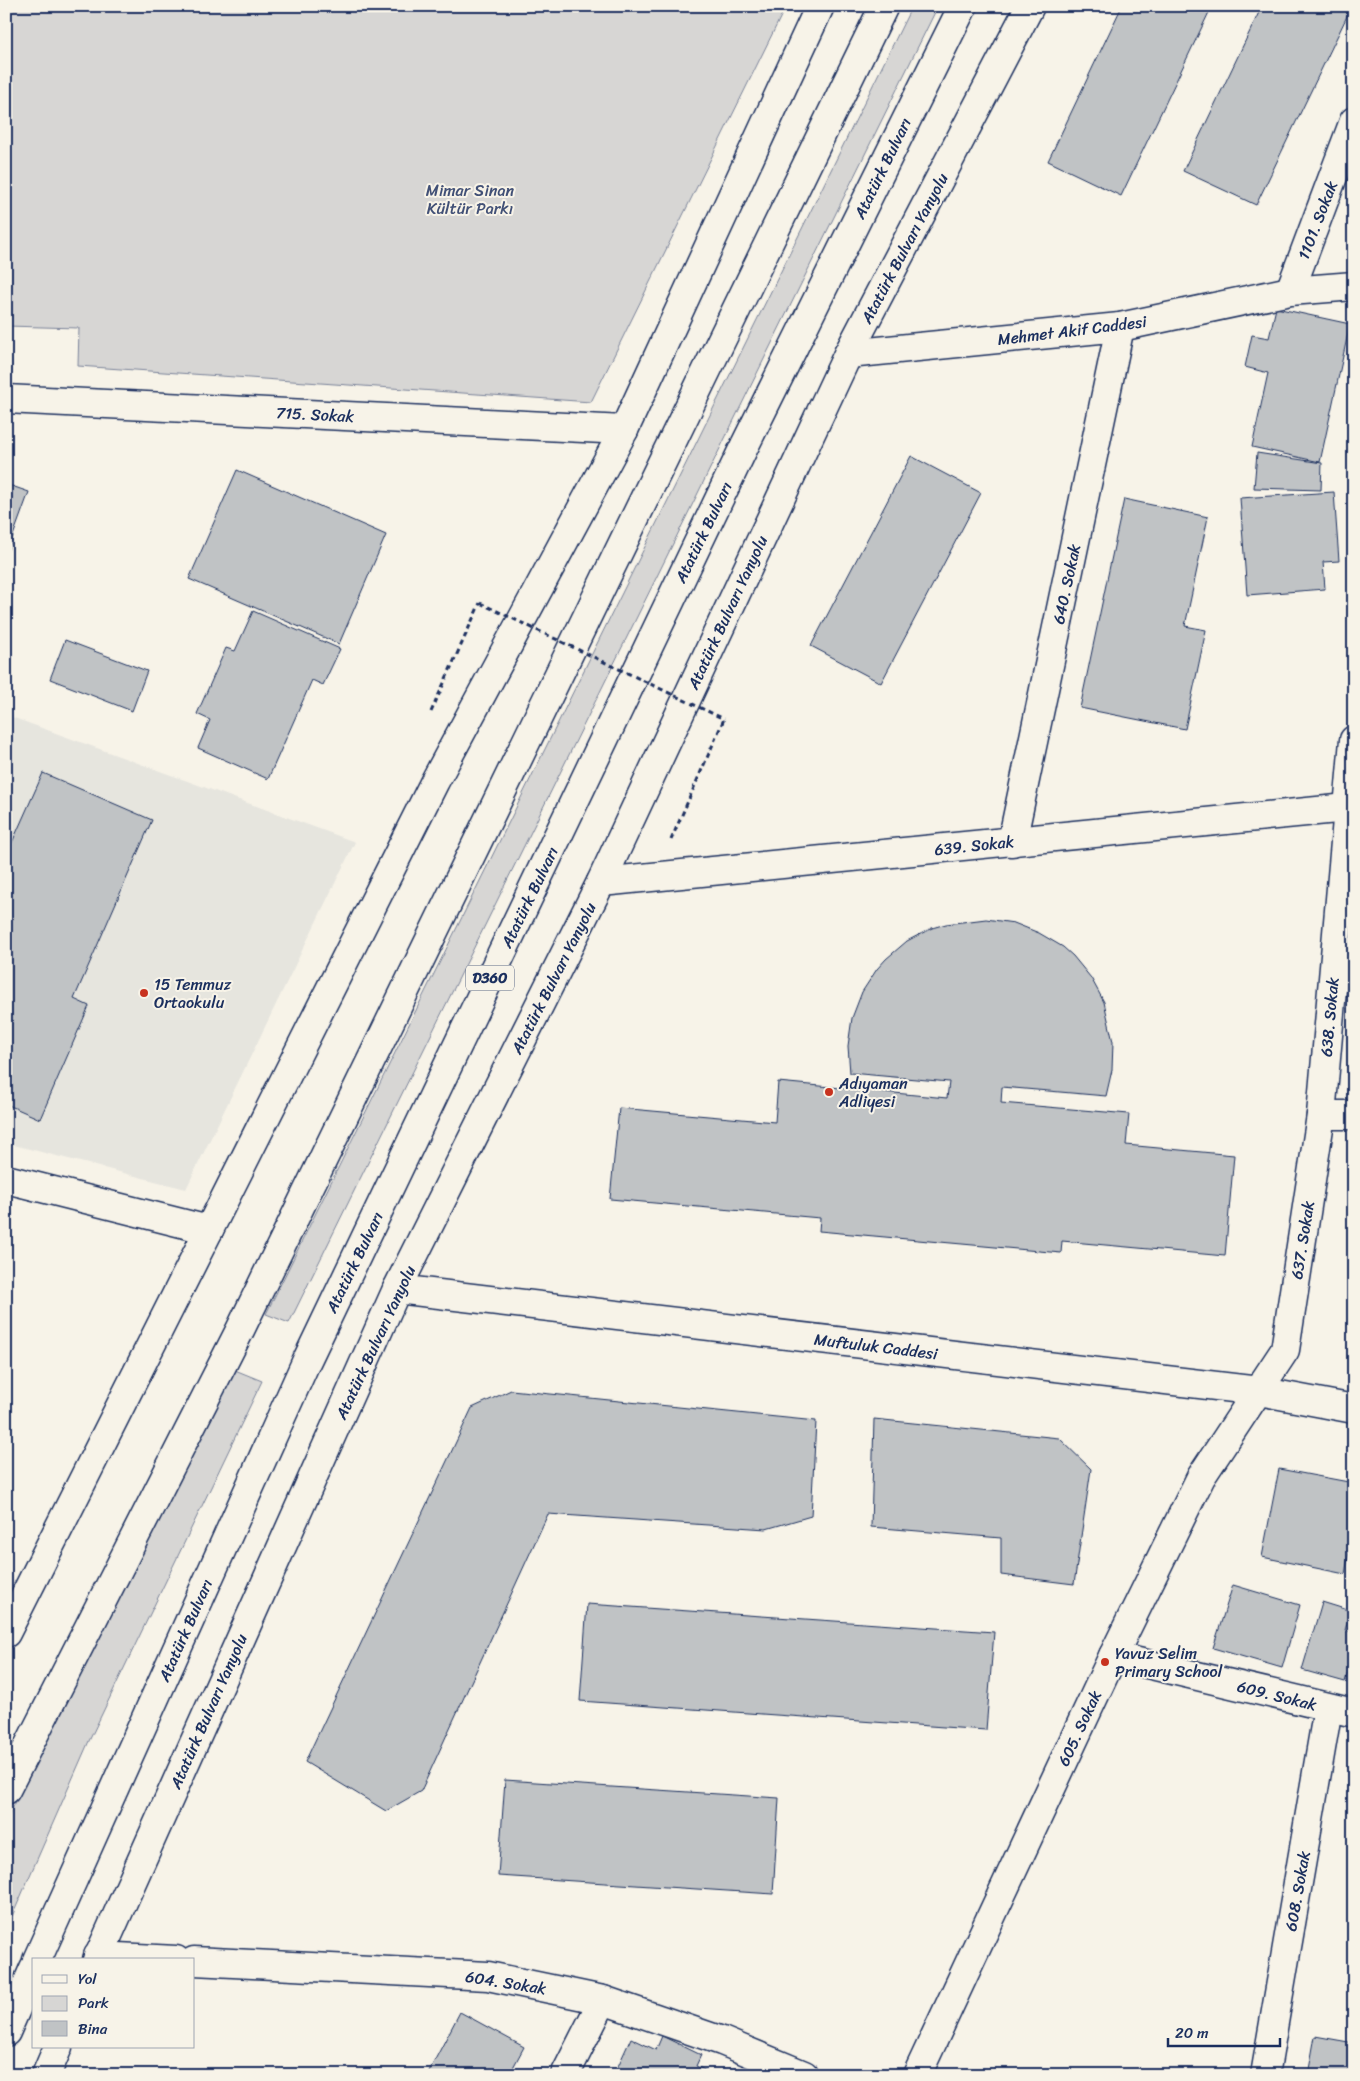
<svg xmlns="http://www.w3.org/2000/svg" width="1360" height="2081" font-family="Sriracha,sans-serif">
<rect width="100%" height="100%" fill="#f7f3e8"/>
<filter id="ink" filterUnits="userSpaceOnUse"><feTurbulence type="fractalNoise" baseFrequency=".02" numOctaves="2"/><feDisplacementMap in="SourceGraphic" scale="10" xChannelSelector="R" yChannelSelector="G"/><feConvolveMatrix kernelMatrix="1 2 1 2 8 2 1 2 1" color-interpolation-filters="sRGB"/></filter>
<g filter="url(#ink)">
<!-- built -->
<path fill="#e6e5de" d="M6,715L355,842L186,1189L6,1143Z"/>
<!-- green -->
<g fill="#d7d6d4" stroke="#798299">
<path d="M6,6H786L591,402L78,366L79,328L6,326Z"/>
<path d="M912,6H938L289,1323L266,1314Z"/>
<path d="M235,1370L262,1381L89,1741L6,1930V1821Z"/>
</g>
<!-- building -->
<g fill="#c0c3c5" stroke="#1b2f5e">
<path d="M1122,6H1212L1121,196L1048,161Z"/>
<path d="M1262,6H1336L1349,12L1256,205L1183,171Z"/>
<path d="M1276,308L1350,324L1320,462L1252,447L1268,373L1245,367L1252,335L1269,338Z"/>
<path d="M1257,453L1322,463L1321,490L1254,488Z"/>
<path d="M911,456L981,493L881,683L811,646Z"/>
<path d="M237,470L386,535L339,644L189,579Z"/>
<path d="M6,484L29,492L6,555Z"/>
<path d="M1334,492L1339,561L1323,562L1325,589L1247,595L1240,498Z"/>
<path d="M1124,499L1208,517L1185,626L1206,630L1185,729L1080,708Z"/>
<path d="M253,611L340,649L323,685L312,680L268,779L198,748L210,720L197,714L226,648L235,651Z"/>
<path d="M65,640L147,671L132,711L50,679Z"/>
<path d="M43,773L152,820L74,999L89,1006L40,1119L6,1104V856Z"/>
<path d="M986,919L1014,923L1039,933L1063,947L1073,956L1091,978L1104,1002L1113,1042L1112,1070L1106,1096L1002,1087L1001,1103L1129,1114L1126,1145L1234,1155L1225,1256L1062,1241L1061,1253L819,1231L820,1218L610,1199L619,1108L775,1122L778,1082L947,1098L949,1082L850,1073L848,1046L852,1018L862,992L877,969L886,959L907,941L932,928L946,924Z"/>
<path d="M511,1390L816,1421L811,1516L766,1529L548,1514L421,1791L386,1811L305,1762L472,1408Z"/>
<path d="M874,1419L1059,1438L1091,1469L1074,1584L1001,1575V1538L871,1527Z"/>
<path d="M1279,1469L1354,1483V1542L1351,1541L1345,1574L1262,1557Z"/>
<path d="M1233,1585L1300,1605L1282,1668L1213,1648Z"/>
<path d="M1322,1602L1351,1611L1345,1630L1354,1633V1651L1345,1682L1302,1670Z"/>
<path d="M587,1604L994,1632L986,1730L580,1701Z"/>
<path d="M505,1780L779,1798L773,1894L498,1876Z"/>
<path d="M460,2012L524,2047L509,2075H427Z"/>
<path d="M662,2036L701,2055L696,2066L715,2075H614L631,2038L656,2050Z"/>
<path d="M1315,2036L1354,2043V2075H1308Z"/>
</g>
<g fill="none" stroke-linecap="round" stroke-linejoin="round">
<!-- minor casing -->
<g stroke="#1b2f5e" stroke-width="31">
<g id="minor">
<path d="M1290,291L1354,121"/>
<path d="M848,354L1120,327L1290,291L1354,286"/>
<path d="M6,399L624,430"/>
<path d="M1012,842L1120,327"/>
<path d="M601,882L1347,808"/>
<path d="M1321,1115L1354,740"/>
<path d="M6,1179L209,1230"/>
<path d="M397,1289L1259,1391L1354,1409"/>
<path d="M6,1633L435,781L624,430L820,6"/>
<path d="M1113,1656L1354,1713"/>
<path d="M98,1956L176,1960"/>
<path d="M97,1960L397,1289L601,882L848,354L1030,6"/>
<path d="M194,1961L488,1976L603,2000L722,2041L804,2075"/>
<path d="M46,2075L58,2047"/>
<path d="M565,2075L603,2000"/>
<path d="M917,2075L1113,1656L1201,1477L1285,1350L1321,1115H1354"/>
<path d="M1265,2075L1328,1708"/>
</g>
</g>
<!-- highway casing -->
<g stroke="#1b2f5e" stroke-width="31">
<g id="highway">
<path d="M6,1790L240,1330L884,6"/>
<path d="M37,1960L306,1362L745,445L963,6"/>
<path d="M6,2032L34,1968"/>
</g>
</g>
<!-- path -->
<g stroke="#1b2f5e" stroke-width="3" stroke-dasharray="5 4" stroke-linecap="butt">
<path d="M431,712L480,603"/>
<path d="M671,840L724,719"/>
</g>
<!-- minor -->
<use href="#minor" stroke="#f7f3e8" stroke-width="28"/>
<!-- highway -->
<use href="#highway" stroke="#f7f3e8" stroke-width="28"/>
<!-- path-bridge -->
<path stroke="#1b2f5e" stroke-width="3" stroke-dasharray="5 4" stroke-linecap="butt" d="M480,603L724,719"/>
</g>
</g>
<!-- markers -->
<g fill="#c8321e" stroke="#f7f3e8" stroke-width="2">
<circle cx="144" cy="993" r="5"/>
<circle cx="829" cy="1092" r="5"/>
<circle cx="1105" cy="1662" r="5"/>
</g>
<g text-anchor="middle" stroke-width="4" stroke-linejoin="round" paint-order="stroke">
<!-- shield labels -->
<rect fill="#f7f3e8" stroke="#5d6a87" stroke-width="1" x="466" y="965.5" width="48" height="25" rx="4"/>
<g font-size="15" font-weight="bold" fill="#1b2f5e">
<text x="490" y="983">D360</text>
</g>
<!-- street labels -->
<g font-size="16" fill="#1b2f5e" stroke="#f7f3e8">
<text transform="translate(882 168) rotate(-64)" y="6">Atatürk Bulvarı</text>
<text transform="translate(1317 220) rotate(-69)" y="6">1101. Sokak</text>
<text transform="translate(904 248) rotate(-62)" y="6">Atatürk Bulvarı Yanyolu</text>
<text transform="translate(1072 330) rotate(-7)" y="6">Mehmet Akif Caddesi</text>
<text transform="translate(315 414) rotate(3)" y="6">715. Sokak</text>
<text transform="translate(703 532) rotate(-64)" y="6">Atatürk Bulvarı</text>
<text transform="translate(1066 584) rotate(-78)" y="6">640. Sokak</text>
<text transform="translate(727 612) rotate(-65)" y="6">Atatürk Bulvarı Yanyolu</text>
<text transform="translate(974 845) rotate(-6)" y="6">639. Sokak</text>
<text transform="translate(529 897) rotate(-64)" y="6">Atatürk Bulvarı</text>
<text transform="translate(553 978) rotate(-63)" y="6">Atatürk Bulvarı Yanyolu</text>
<text transform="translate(1329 1017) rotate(-85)" y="6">638. Sokak</text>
<text transform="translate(1302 1240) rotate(-81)" y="6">637. Sokak</text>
<text transform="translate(354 1262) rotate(-64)" y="6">Atatürk Bulvarı</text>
<text transform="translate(375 1342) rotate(-65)" y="6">Atatürk Bulvarı Yanyolu</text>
<text transform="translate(876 1346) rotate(7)" y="6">Muftuluk Caddesi</text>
<text transform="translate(185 1630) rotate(-66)" y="6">Atatürk Bulvarı</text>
<text transform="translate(1277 1695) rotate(14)" y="6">609. Sokak</text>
<text transform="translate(208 1711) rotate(-66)" y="6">Atatürk Bulvarı Yanyolu</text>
<text transform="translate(1079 1728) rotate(-65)" y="6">605. Sokak</text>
<text transform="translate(1297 1891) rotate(-80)" y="6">608. Sokak</text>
<text transform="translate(506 1982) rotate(9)" y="6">604. Sokak</text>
</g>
<!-- park labels -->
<g font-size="16" fill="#415076" stroke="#f7f3e8">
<text x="470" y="196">Mimar Sinan<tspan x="470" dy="18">Kültür Parkı</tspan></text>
</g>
<!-- poi labels -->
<g font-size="16" fill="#1b2f5e" stroke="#f7f3e8" text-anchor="start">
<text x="154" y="990">15 Temmuz<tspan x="154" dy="18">Ortaokulu</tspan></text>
<text x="839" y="1089">Adıyaman<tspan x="839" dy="18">Adliyesi</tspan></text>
<text x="1115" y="1659">Yavuz Selim<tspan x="1115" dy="18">Primary School</tspan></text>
</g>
</g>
<!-- margin -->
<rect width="1360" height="2081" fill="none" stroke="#f7f3e8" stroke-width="25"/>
<rect x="12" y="12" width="1335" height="2056" fill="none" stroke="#1b2f5e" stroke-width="2" filter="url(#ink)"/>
<!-- legend -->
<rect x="32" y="1958" width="162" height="90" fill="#f7f3e8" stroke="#9fa5b1"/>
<rect x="42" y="1975" width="25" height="8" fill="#f7f3e8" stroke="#9fa5b1"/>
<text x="78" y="1984" font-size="15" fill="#1b2f5e">Yol</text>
<rect x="42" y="1996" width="25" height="15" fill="#d7d6d4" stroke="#9fa5b1"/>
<text x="78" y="2008" font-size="15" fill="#1b2f5e">Park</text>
<rect x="42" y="2021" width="25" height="15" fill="#c0c3c5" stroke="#9fa5b1"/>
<text x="78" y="2034" font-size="15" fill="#1b2f5e">Bina</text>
<!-- scale -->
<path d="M1168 2038v8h112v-8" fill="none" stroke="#1b2f5e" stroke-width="2.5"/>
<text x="1175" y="2038" font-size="15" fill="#1b2f5e" stroke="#f7f3e8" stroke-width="4" paint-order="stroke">20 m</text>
</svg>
